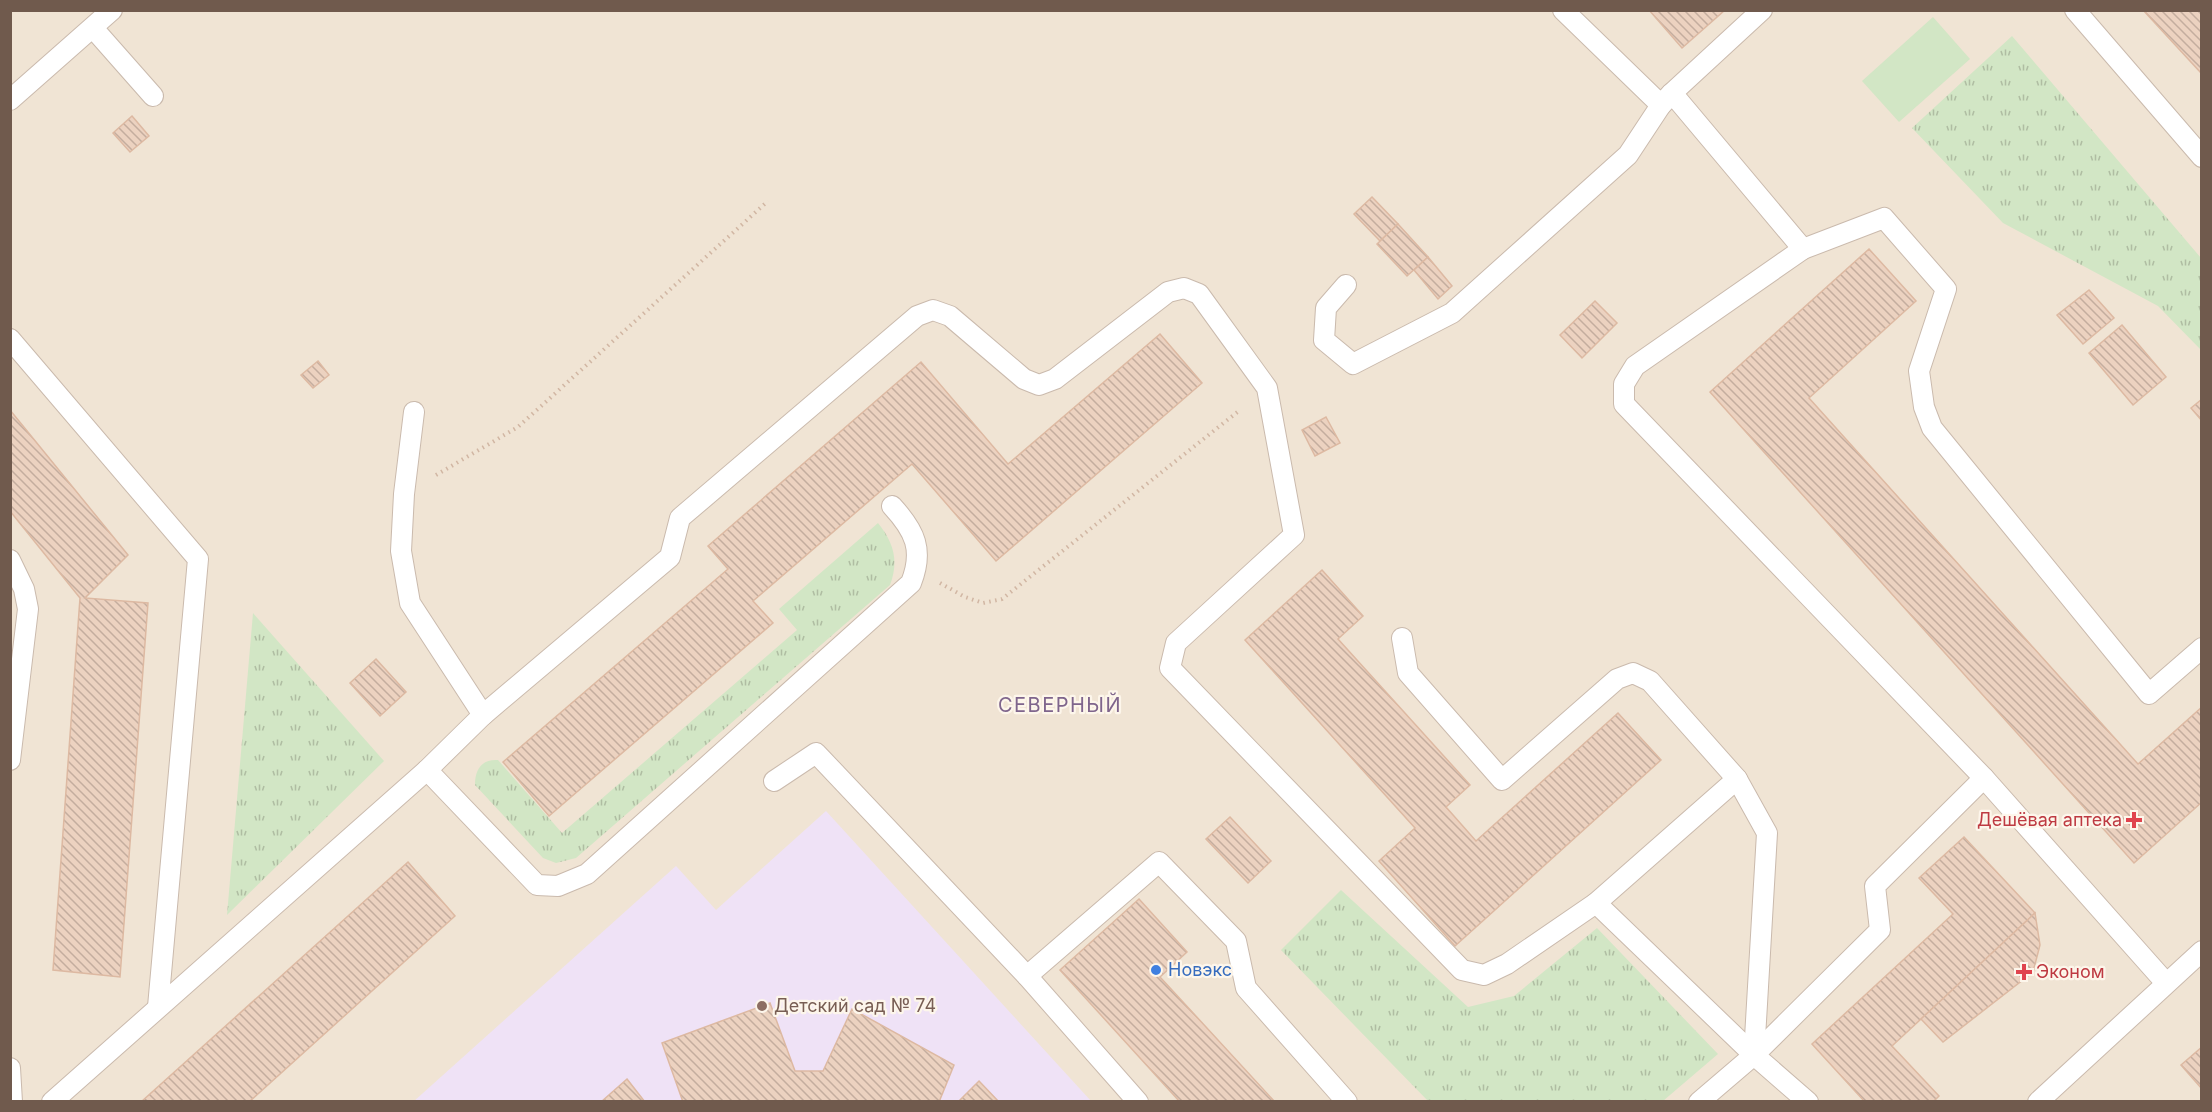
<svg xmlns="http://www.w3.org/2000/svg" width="2212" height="1112" font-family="Inter,sans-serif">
<defs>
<pattern id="grass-tufts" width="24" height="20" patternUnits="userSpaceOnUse" patternTransform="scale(1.5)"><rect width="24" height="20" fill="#d2e6c5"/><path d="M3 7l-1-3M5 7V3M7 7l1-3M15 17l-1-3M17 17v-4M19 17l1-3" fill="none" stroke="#afbda2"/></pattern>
<pattern id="building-back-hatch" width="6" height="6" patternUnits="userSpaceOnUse" patternTransform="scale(1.5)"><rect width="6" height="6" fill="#ecd2c0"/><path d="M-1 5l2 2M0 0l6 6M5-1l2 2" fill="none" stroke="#c4ad9e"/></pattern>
</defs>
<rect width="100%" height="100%" fill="#faf2e5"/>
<!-- residential -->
<rect fill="#f0e4d4" x="11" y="11" width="2190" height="1090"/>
<!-- education -->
<path fill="#efe2f6" d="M826,811L1091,1101L413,1102L676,866L716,910Z"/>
<!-- grass -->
<g fill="url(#grass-tufts)">
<path d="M2012,36L2201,258V350L2158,306L2003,223L1912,128Z"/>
<path d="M878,523C894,543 899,561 890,585L576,858L556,863L543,858L475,785C475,770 481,759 498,760L562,833L797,630L779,609Z"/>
<path d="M253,613L384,761L227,915Z"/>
<path d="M1341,890L1468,1007L1514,996L1597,928L1718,1054L1663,1101H1428L1281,950Z"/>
</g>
<!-- garden -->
<path fill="#d2e6c5" d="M1933,17L1970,59L1899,122L1862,81Z"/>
<!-- building -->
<g fill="url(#building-back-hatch)" stroke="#ddb9a2" stroke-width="1.5">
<path d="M1649,10H1725L1682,48Z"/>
<path d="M2143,10H2202V74Z"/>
<path d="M132,116L149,136L130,152L113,133Z"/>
<path d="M1372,197L1398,224L1380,241L1354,214Z"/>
<path d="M1398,224L1428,257L1407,276L1377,244Z"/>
<path d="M1869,249L1916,301L1809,398L2138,764L2202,707V802L2134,863L1710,392Z"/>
<path d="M1428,257L1452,286L1438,299L1414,270Z"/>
<path d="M2089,290L2114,318L2083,344L2057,315Z"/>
<path d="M1595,301L1617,323L1582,358L1560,335Z"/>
<path d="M2122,325L2166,377L2133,405L2089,353Z"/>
<path d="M1160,334L1202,383L996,561L912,464L753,601L773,623L549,816L503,762L728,569L708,546L921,362L1008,464Z"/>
<path d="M318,361L329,375L313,388L301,375Z"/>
<path d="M2202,399V421L2191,408Z"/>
<path d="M10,410L128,555L85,598L148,603L120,977L53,970L80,598L10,511Z"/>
<path d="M1326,417L1340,443L1315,456L1302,430Z"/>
<path d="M1322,570L1363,616L1338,639L1470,785L1446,807L1476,841L1618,713L1661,760L1455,946L1379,861L1415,828L1245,640Z"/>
<path d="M376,659L406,692L380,716L350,683Z"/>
<path d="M1230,817L1271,861L1248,883L1206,839Z"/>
<path d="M1964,837L2035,913L1892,1046L1939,1096L1933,1102H1865L1812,1044L1953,914L1919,878Z"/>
<path d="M408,862L455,916L249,1102H141Z"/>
<path d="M1139,899L1187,952L1160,977L1275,1102H1180L1060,970Z"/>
<path d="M2035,913L2040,945L2033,972L1943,1042L1921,1019Z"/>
<path d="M770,1003L795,1071H823L852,1009L954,1065L939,1102H683L662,1043Z"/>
<path d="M2202,1047V1089L2181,1065Z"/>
<path d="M627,1079L645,1102H601Z"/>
<path d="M979,1081L999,1102H958Z"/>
</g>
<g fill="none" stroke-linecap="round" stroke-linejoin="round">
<!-- service casing -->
<g stroke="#cabaad" stroke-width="22">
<g id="service">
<path d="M1563,10L1661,105L1672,93L1803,249"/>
<path d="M2075,10L2202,157"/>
<path d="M93,28L153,96"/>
<path d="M10,100L112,10"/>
<path d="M1346,285L1326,308L1324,340L1353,364L1452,313L1628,155L1661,105L1672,93L1762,10"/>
<path d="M10,339L198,559L158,1007"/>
<path d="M414,412L404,494L401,551L410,603L483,715"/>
<path d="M10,560L24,589L28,609L10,760"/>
<path d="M1402,638L1408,673L1502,780L1617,679L1633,673L1650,681L1737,779L1767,833L1754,1055L1808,1102"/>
<path d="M427,770L537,885L558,886L587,874L911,583C924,550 915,531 892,506"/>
<path d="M774,781L816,753L1027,976L1138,1102"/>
<path d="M1596,903L1754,1055"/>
<path d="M1027,976L1159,862L1236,941L1246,988L1347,1102"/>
<path d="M2166,983L1984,778L1624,404V384L1635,366L1803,249L1884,218L1946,289L1919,371L1924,407L1932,428L2149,694L2202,648"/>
<path d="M10,1068L12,1102"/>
<path d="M52,1102L427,770L483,715L670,557L680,518L917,316L933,310L950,316L1024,379L1039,385L1055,379L1168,292L1184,288L1199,294L1267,388L1294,535L1176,643L1170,668L1462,970L1484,975L1507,964L1596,903L1737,779"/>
<path d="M1699,1102L1754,1055L1880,930L1875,886L1984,778"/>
<path d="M2038,1102L2202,951"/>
</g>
</g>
<!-- path -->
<g stroke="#d1b6a3" stroke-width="4" stroke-dasharray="1.5 4.5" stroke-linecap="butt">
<path d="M436,475L518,427L768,201"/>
<path d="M940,583L965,597L983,603L1002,599L1240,410"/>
</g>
<!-- service -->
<use href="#service" stroke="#fff" stroke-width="20"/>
</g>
<!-- markers -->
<g fill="#e0444e" stroke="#fdf6eb" stroke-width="2">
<path d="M2131 811h6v6h6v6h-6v6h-6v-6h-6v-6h6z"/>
<path d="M2021 963h6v6h6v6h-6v6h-6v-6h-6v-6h6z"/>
</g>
<circle fill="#3f7fe0" stroke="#fdf6eb" stroke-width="2" cx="1156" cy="970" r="6"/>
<circle fill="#8d6e63" stroke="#fdf6eb" stroke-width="2" cx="762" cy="1006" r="6"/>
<g text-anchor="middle" stroke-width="4.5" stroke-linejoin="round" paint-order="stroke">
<!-- health labels -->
<g font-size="18" fill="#be3a42" stroke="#fdf6eb" text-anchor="end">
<text x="2122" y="826">Дешёвая аптека</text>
<text x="2036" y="978" text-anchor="start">Эконом</text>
</g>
<!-- shop labels -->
<g font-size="18" fill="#366cbe" stroke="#fdf6eb" text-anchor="start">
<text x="1168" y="976">Новэкс</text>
</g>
<!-- education labels -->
<g font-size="18" fill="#785e54" stroke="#fdf6eb" text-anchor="start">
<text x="774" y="1012">Детский сад № 74</text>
</g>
<!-- neighbourhood labels -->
<g font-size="20" letter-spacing="1.5" fill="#7f658c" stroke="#fdf6eb">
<text x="1060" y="712">СЕВЕРНЫЙ</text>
</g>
</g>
<!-- border -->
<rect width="2212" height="1112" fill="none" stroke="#705a4d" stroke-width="24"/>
</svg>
